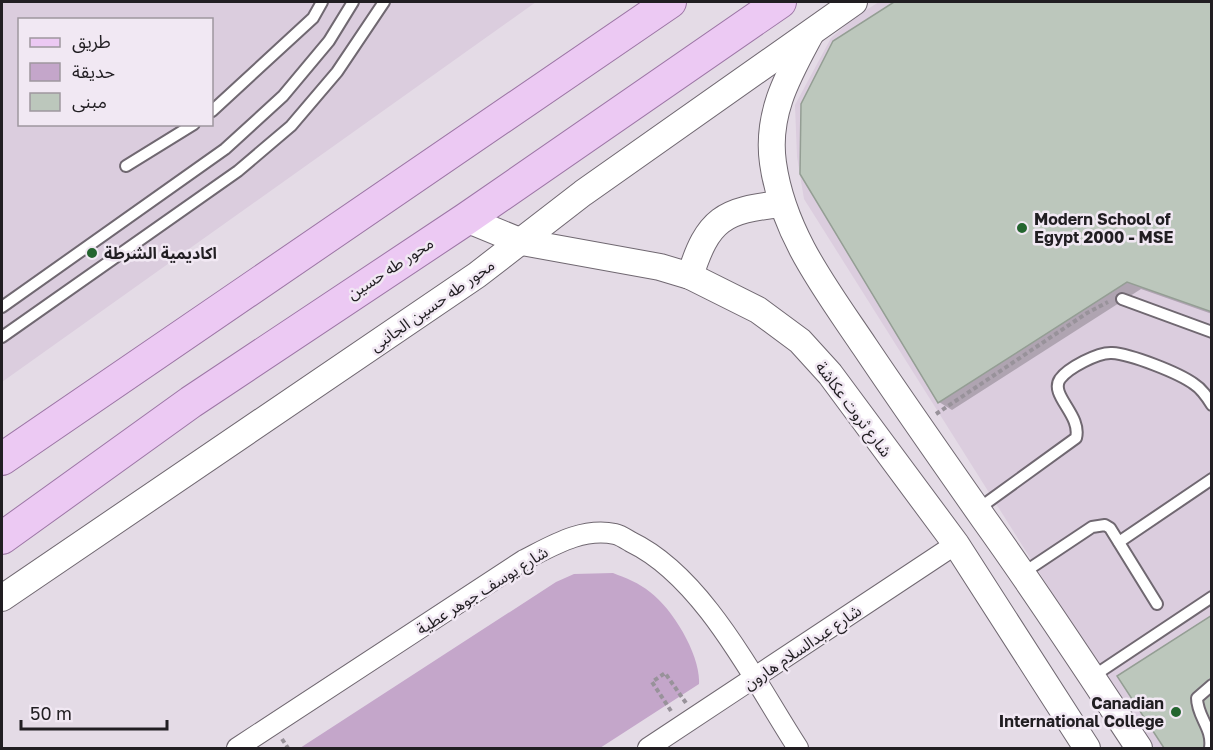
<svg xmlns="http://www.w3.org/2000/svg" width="1213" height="750" font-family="'Golos Text','Noto Sans Arabic',sans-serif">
<rect width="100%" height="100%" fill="#e4dbe6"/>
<!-- built -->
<g fill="#dbcdde" fill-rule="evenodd">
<path d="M2,2H536L2,382ZM20,20H212V124H20Z"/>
<path d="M879,2H1211V748H1150L804,199L797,157L795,105L831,38L855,17Z"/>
</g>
<!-- green -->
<path fill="#c4a6ca" d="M613,573C626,578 639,583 650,592C673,609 701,656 699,684L600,748H300L556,582L574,574Z"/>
<!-- shadow -->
<g fill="#0003">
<path d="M897,2H1212V314L1141,289L952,410L939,402L834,42Z"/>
<path d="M1119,677L1212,748H1166Z"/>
</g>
<!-- building -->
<g fill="#bcc7bc" stroke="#949e94" stroke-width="1.5">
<path d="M894,2H1212V312L1127,282L938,403L800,174L801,104L833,41Z"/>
<path d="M1212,615V748H1164L1117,676Z"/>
</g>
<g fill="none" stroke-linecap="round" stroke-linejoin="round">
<!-- service casing -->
<g stroke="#706871" stroke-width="14">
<g id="service">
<path d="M212,111L313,18L322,2"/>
<path d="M126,166L194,124"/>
<path d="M1122,299L1212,332"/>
<path d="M2,307L225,149L283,96L329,41L353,2"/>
<path d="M2,337L238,171L291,126L337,72L384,2"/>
<path d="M978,509L1076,438C1082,415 1049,395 1060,379C1068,368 1098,352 1112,353C1131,354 1179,373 1194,384C1202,389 1207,397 1212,405"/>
<path d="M1119,542L1212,479"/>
<path d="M1023,573L1092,527L1105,525L1110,528L1157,604"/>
<path d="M1092,677L1212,597"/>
<path d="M1210,748C1213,728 1197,717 1197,698L1212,685"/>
</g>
</g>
<!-- minor casing -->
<g stroke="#706871" stroke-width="22">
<g id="minor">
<path d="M237,748L524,560C552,546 582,527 615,534C620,535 626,539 631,542C704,577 755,682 798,748"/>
<path d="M648,748L956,544"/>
</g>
</g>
<!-- tertiary casing -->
<g stroke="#706871" stroke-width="28">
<g id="tertiary">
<path d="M810,35C788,76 766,114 773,163C783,234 826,289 865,347C904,405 944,462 984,519C1038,594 1088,671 1139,748"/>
<path d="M466,219L522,242L660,267L690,276L758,310L800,341L830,374L956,544L1087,748"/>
<path d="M690,276C708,219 723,210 782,204"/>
<path d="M2,598L477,275L583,193L854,2"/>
</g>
</g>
<!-- primary casing -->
<g stroke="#9c76a5" stroke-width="34">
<g id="primary">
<path d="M2,459L670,2"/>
<path d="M2,538L191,402L466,219L780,2"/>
</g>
</g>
<!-- path -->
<g stroke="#98929a" stroke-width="4" stroke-dasharray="4.5 3" stroke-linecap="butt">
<path d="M936,414L1087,313L1108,302"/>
<path d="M671,711L652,682L665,673L686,703"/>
<path d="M282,739L288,748"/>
</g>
<!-- service -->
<use href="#service" stroke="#fff" stroke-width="10"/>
<!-- minor -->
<use href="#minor" stroke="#fff" stroke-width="20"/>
<!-- tertiary -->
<use href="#tertiary" stroke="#fff" stroke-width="26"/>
<!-- primary -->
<use href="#primary" stroke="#ecc9f3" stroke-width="32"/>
</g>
<!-- markers -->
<g fill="#24652f" stroke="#f1e8f3" stroke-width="2">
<circle cx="1022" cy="228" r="6"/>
<circle cx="92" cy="253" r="6"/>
<circle cx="1176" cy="712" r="6"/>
</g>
<g text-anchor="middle" stroke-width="5" stroke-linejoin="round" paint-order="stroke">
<!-- poi labels -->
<g font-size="16" font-weight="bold" fill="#211e22" stroke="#f1e8f3" text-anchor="start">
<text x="1034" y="225">Modern School of<tspan x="1034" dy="18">Egypt 2000 - MSE</tspan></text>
<text x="104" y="259">اكاديمية الشرطة</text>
<text x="1164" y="709" text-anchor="end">Canadian<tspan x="1164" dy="18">International College</tspan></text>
</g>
<!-- street labels -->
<g font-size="16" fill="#211e22" stroke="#f1e8f3">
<text transform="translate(390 268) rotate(-33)" y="6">محور طه حسين</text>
<text transform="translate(432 305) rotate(-35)" y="6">محور طه حسين الجانبى</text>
<text transform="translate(854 409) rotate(53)" y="6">شارع ثروت عكاشة</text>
<text transform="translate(482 590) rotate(-32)" y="6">شارع يوسف جوهر عطية</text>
<text transform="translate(802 647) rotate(-34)" y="6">شارع عبدالسلام هارون</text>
</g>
</g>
<!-- border -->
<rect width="1213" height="750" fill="none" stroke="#211e22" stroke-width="6"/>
<!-- legend -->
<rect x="18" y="18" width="195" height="108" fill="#f1e8f3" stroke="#9e979f" stroke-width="1.5"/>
<rect x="30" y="38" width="30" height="9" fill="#ecc9f3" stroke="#9e979f" stroke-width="1.5"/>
<text x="72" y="48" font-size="18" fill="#211e22">طريق</text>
<rect x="30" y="63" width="30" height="18" fill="#c4a6ca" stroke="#9e979f" stroke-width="1.5"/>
<text x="72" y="78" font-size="18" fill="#211e22">حديقة</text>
<rect x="30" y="93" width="30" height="18" fill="#bcc7bc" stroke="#9e979f" stroke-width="1.5"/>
<text x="72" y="108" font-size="18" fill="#211e22">مبنى</text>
<!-- scale -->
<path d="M21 720v9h146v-9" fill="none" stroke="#211e22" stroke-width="3"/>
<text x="30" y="720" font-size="18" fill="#211e22" stroke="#f1e8f3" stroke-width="4.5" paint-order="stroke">50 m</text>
</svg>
